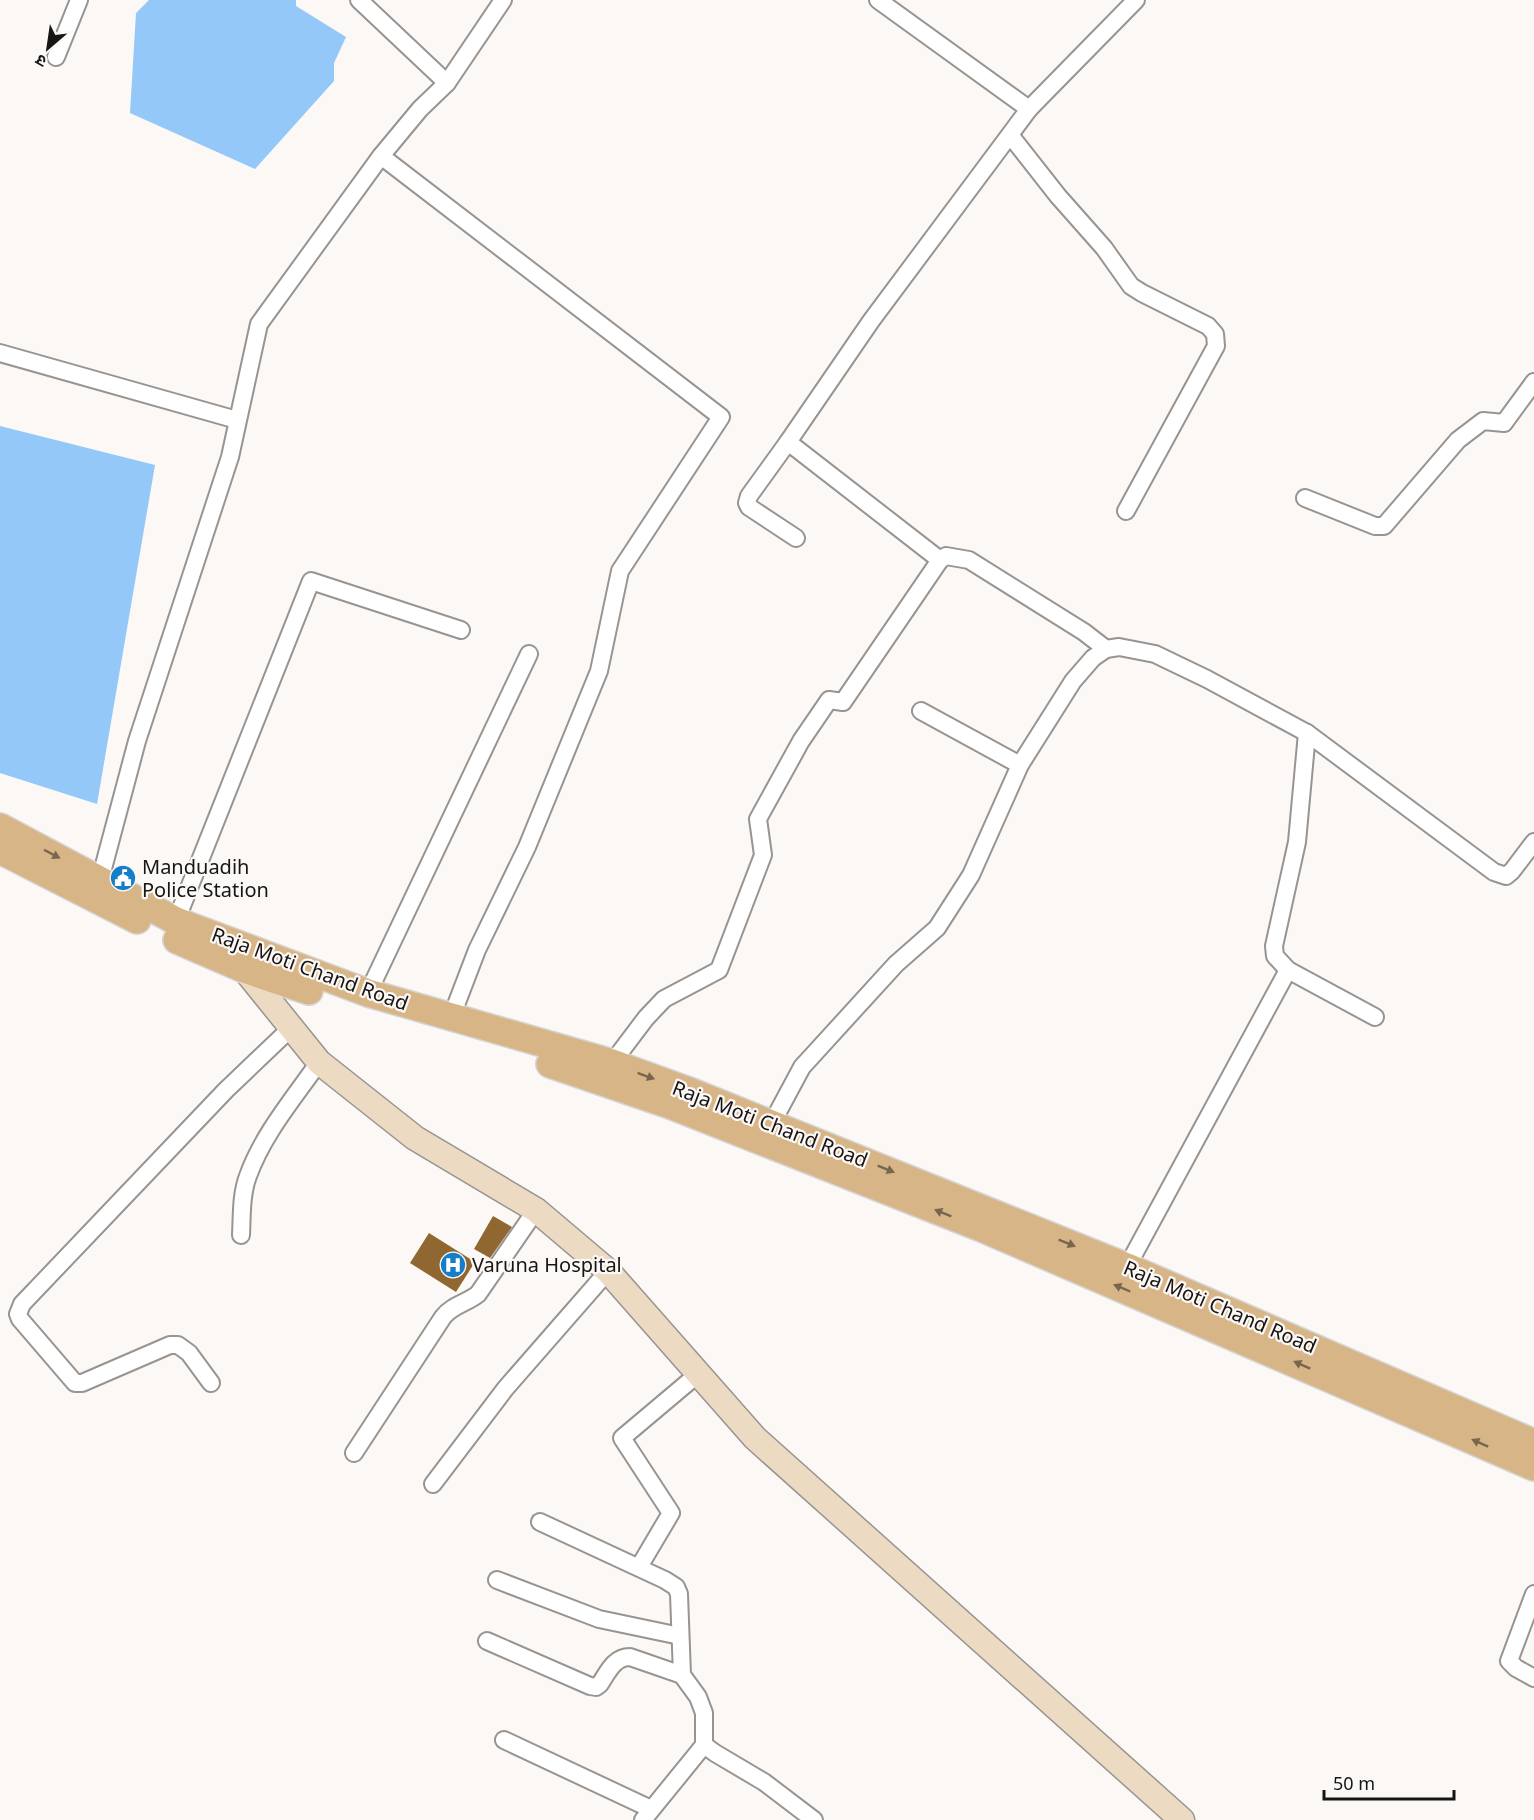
<svg xmlns="http://www.w3.org/2000/svg" width="1534" height="1820" font-family="'Noto Sans','Noto Sans Devanagari',sans-serif">
<rect width="100%" height="100%" fill="#fbf8f5"/>
<!-- water -->
<g fill="#93c8f8">
<path d="M149,0H296V6L346,37L334,63V81L255,169L130,113L136,13Z"/>
<path d="M0,426L155,465L97,804L0,773Z"/>
</g>
<!-- building -->
<g fill="#916731">
<path d="M493,1216L512,1227L490,1258L474,1249Z"/>
<path d="M429,1233L475,1262L456,1292L410,1263Z"/>
</g>
<g fill="none" stroke-linecap="round" stroke-linejoin="round">
<!-- street casing -->
<g stroke="#979491" stroke-width="20">
<g id="street">
<path d="M359,0L447,83"/>
<path d="M878,0L1029,109"/>
<path d="M56,57L79,0"/>
<path d="M1010,135L1058,196L1104,248L1131,286L1142,293L1208,326L1215,334L1216,346L1126,511"/>
<path d="M381,156L721,417L620,571L599,671L527,847L477,950L451,1018"/>
<path d="M0,353L237,420"/>
<path d="M788,442L940,560"/>
<path d="M1305,498L1375,526H1384L1458,440L1483,421L1504,423L1534,382"/>
<path d="M796,538L749,507L747,503L749,496L788,442L871,321L1029,109L1136,0"/>
<path d="M921,711L1020,765"/>
<path d="M1307,733L1297,842L1274,946L1275,956L1288,970L1375,1017"/>
<path d="M100,880L137,741L230,457L259,324L381,156L420,109L447,83L503,0"/>
<path d="M176,921L311,581L461,630"/>
<path d="M368,993L529,654"/>
<path d="M612,1063L646,1018L664,999L719,970L763,855L758,819L801,741L829,700L843,702L940,560L946,556L969,560L1084,632L1106,649"/>
<path d="M772,1123L802,1067L896,964L937,928L971,875L1020,765L1073,681L1093,658L1106,649L1119,647L1155,654L1207,679L1307,733L1494,872L1506,876L1512,871L1534,842"/>
<path d="M241,1235C242,1216 241,1194 248,1176C263,1134 294,1098 319,1062"/>
<path d="M1127,1267L1288,970"/>
<path d="M211,1383L189,1353L178,1345H170L82,1383H75L20,1319L18,1314L22,1304L226,1090L291,1028"/>
<path d="M354,1453L443,1317C452,1305 467,1303 478,1294L536,1210"/>
<path d="M433,1484L505,1389L608,1271"/>
<path d="M540,1522L665,1580L676,1587L679,1594L682,1675L698,1697L704,1713V1745L715,1753L764,1782L814,1820"/>
<path d="M639,1567L671,1513L622,1438L698,1374"/>
<path d="M497,1580L599,1619L680,1636"/>
<path d="M1534,1594L1509,1661L1516,1668L1534,1678"/>
<path d="M487,1641L590,1686L596,1687L600,1684C608,1672 614,1657 630,1657L682,1675"/>
<path d="M504,1740L651,1809"/>
<path d="M643,1820L704,1745"/>
</g>
</g>
<!-- secondary casing -->
<g stroke="#979491" stroke-width="27">
<path id="secondary" d="M242,963L244,969L319,1062L415,1138L536,1210L608,1271L755,1438L1182,1820"/>
</g>
<!-- primary casing -->
<g stroke="#d5d5d5" stroke-width="30">
<g id="primary">
<path d="M0,827L176,921L368,993L612,1063L689,1091L1127,1267L1534,1443"/>
<path d="M0,850L137,920"/>
<path d="M177,940L244,969L309,991"/>
<path d="M550,1064L670,1105L984,1229L1534,1467"/>
</g>
</g>
<!-- street -->
<use href="#street" stroke="#fff" stroke-width="16"/>
<!-- secondary -->
<use href="#secondary" stroke="#ecdac3" stroke-width="24"/>
<!-- primary -->
<use href="#primary" stroke="#d8b587" stroke-width="27"/>
</g>
<!-- one-way arrows -->
<defs><path id="oneway-solid" d="M-6-.8H1V-3.2L6.5 0L1 3.2V.8H-6Z" transform="scale(1.5)"/></defs>
<g fill="#78664e">
<use href="#oneway-solid" transform="translate(52 854) rotate(28)"/>
<use href="#oneway-solid" transform="translate(646 1076) rotate(20)"/>
<use href="#oneway-solid" transform="translate(886 1169) rotate(22)"/>
<use href="#oneway-solid" transform="translate(943 1213) rotate(-158)"/>
<use href="#oneway-solid" transform="translate(1067 1243) rotate(22)"/>
<use href="#oneway-solid" transform="translate(1122 1288) rotate(-157)"/>
<use href="#oneway-solid" transform="translate(1302 1365) rotate(-156)"/>
<use href="#oneway-solid" transform="translate(1480 1443) rotate(-156)"/>
</g>
<!-- icons -->
<defs>
<g id="civic-disc" transform="scale(1.35)"><circle r="9.5" fill="#147ec8" stroke="#fbf8f5"/><path d="M-.6-6.5H3V-4.5H.6V-3L4-1V1h2V6H-6V1h2V-1L-.6-3ZM-1.2 2.5V6h2.4V2.5Z" fill="#fff"/></g>
<g id="hospital-disc" transform="scale(1.35)"><circle r="9.5" fill="#147ec8" stroke="#fbf8f5"/><path d="M-5-5h3v3.5h4V-5h3V5h-3V1.5h-4V5h-3Z" fill="#fff"/></g>
</defs>
<g fill-rule="evenodd">
<use href="#civic-disc" x="123" y="878"/>
<use href="#hospital-disc" x="453" y="1265"/>
</g>
<g text-anchor="middle" stroke-width="4.5" stroke-linejoin="round" paint-order="stroke">
<!-- poi labels -->
<g font-size="20" fill="#171615" stroke="#fbf8f5" text-anchor="start">
<text x="142" y="874">Manduadih<tspan x="142" dy="23">Police Station</tspan></text>
<text x="472" y="1272">Varuna Hospital</text>
</g>
<!-- street labels -->
<g font-size="20" fill="#171615" stroke="#fbf8f5">
<text transform="translate(310 969) rotate(20)" y="7">Raja Moti Chand Road</text>
<text transform="translate(770 1124) rotate(21)" y="7">Raja Moti Chand Road</text>
<text transform="translate(1220 1307) rotate(23)" y="7">Raja Moti Chand Road</text>
</g>
</g>
<!-- north arrow -->
<g transform="translate(48 48) rotate(209)" stroke="#fbf8f5" stroke-width="4.5" paint-order="stroke">
<path d="M0-4.5L10 22L0 15L-10 22Z" fill="#171615"/>
<text y="-9" font-size="16" font-weight="bold" text-anchor="middle" fill="#171615">उ</text>
</g>
<!-- scale -->
<path d="M1324 1790v9h130v-9" fill="none" stroke="#171615" stroke-width="3"/>
<text x="1333" y="1790" font-size="18" fill="#171615" stroke="#fbf8f5" stroke-width="4.5" paint-order="stroke">50 m</text>
</svg>
